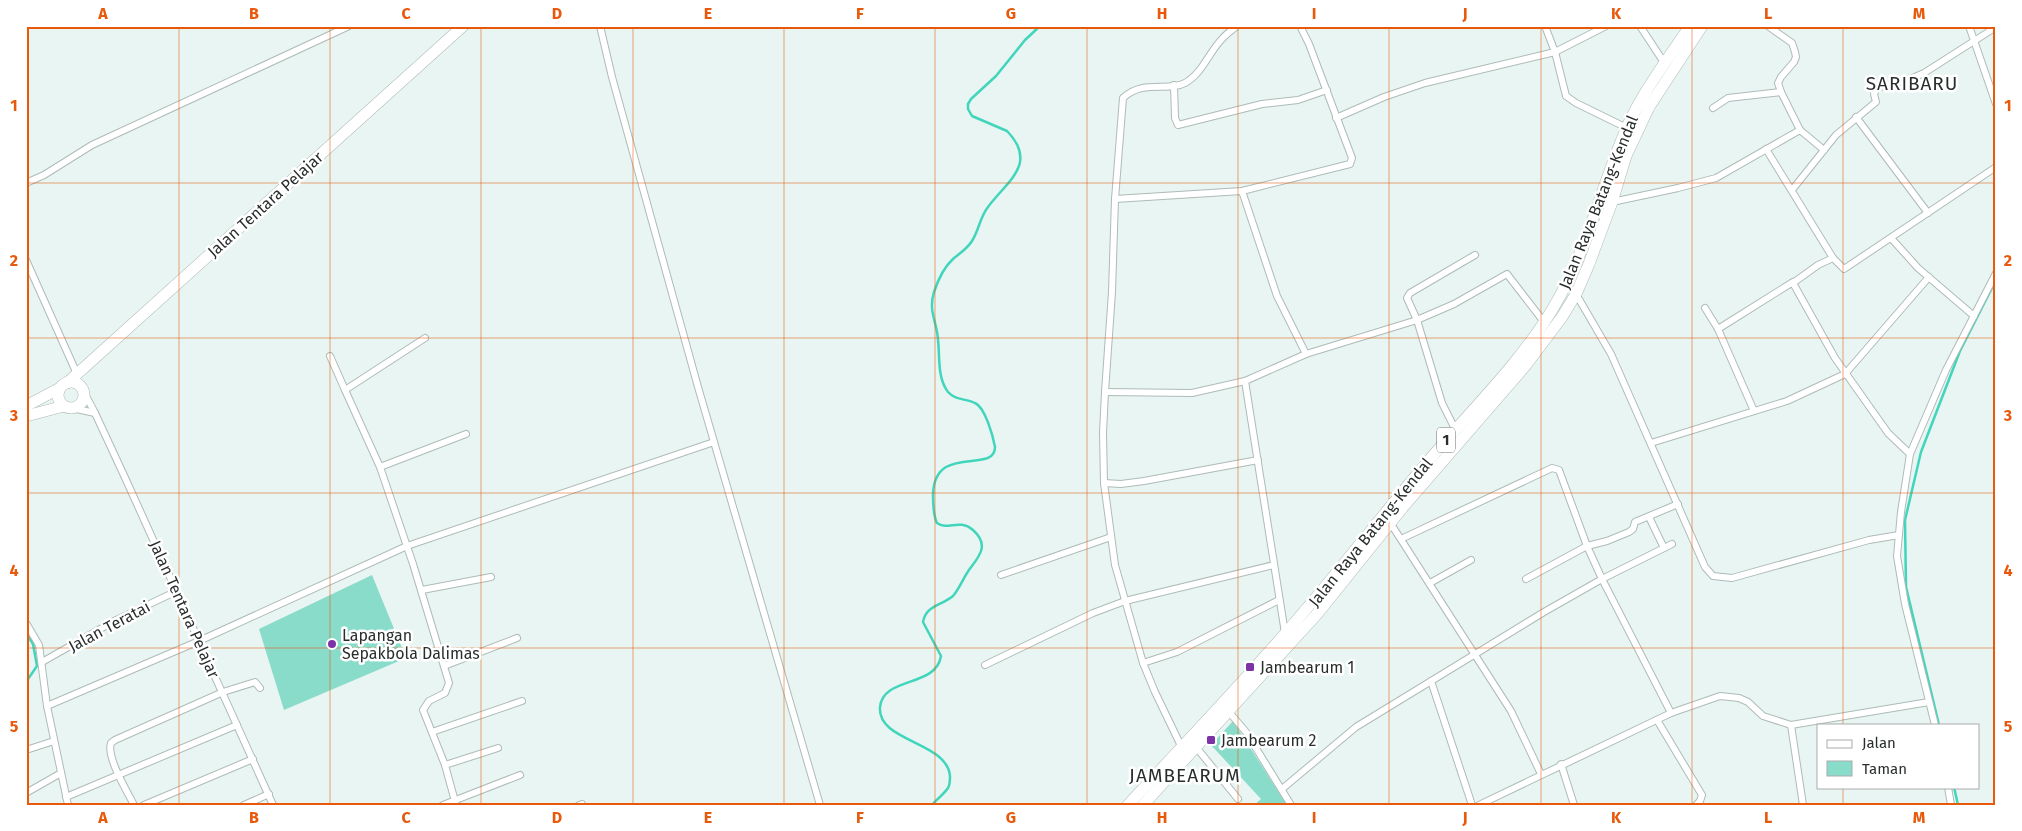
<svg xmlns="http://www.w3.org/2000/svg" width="2022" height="831" font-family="'Fira Sans',sans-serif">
<rect width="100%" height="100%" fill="#e8f5f2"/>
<!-- green -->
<g fill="#8adcca">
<path d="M372,575L406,658L284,710L259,629Z"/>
<path d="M1233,721L1287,805H1254L1261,799L1211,745Z"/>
</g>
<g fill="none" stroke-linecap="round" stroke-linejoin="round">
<!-- stream -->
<g stroke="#41d5bc" stroke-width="2.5">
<path d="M26,633L33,644L37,666L26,682"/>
<path d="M1939,725L1906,587L1905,520L1921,452L1960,351L1996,280"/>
<path d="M1954,787L1958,805"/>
<path d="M932,805C937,799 944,794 948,788C950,785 950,780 950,776C947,741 877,742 880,707C883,676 936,688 941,656L923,622C926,605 941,606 953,596C959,589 962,581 967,573C976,559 992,547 973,530C959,518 948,531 937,523C933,515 933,504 933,495C934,442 995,475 995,447C993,436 985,407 975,403C965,398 956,401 948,392C937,378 940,356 938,340C937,321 928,312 934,292C938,280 943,268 953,259C960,253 967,249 972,241C979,230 980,217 988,207C1006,182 1039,164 1007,131L972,116L968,109V104L971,99L996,76L1025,40L1040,26"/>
</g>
<!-- street casing -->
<g stroke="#aebbb8" stroke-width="8">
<g id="street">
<path d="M600,26L612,77L698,387L820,805"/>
<path d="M1545,26L1555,52L1606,26"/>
<path d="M1640,26L1665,64"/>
<path d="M1768,26L1792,43L1795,52L1796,57L1794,62L1781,77L1778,83L1781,92L1800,130L1824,150"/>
<path d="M1969,26L1996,104"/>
<path d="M1174,85L1175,118L1178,125L1262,104L1298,100L1327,90"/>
<path d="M1713,108L1728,98L1781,92"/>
<path d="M1856,117L1928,213"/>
<path d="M1336,118L1384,97L1425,83L1555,52L1566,96L1576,103L1627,128"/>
<path d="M1766,149L1833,258"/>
<path d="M26,183L44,175L92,145L349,26"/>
<path d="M1792,190L1836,135L1876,102L1874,94L1877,88L1915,77L1924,73L1996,27"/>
<path d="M1242,191L1277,296L1306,354"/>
<path d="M1115,199L1242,191L1350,164L1352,158L1309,44L1300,26"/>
<path d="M1612,202L1678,188L1716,178L1800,130"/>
<path d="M1891,238L1918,268L1974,316"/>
<path d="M26,260L77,374"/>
<path d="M1576,294L1611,354L1705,567L1713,576L1732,578L1869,540L1899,535"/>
<path d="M1705,308L1718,329L1754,411"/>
<path d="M1718,329L1793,282"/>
<path d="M425,338L345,390L380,467L413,564L449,683L445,693L429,701L423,710L445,765L456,805"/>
<path d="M330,356L345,390"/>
<path d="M1245,381L1285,633"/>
<path d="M84,392L95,413L127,482L273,805"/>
<path d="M1105,392L1192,393L1245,381L1306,354L1417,320L1454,304L1507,274L1544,322"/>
<path d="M72,408L95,413"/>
<path d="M1455,429L1442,403L1417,320L1407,298L1410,293L1475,255"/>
<path d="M1651,443L1787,401L1845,374L1929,277"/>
<path d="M1910,454L1888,433L1835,358L1793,283L1818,265L1833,258L1844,269L1996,167"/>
<path d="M380,467L466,434"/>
<path d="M1104,483L1121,484L1144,481L1258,460"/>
<path d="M1649,517L1664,548"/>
<path d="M1391,524L1511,711L1541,774"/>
<path d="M1401,539L1552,468L1559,470L1587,546L1602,579L1671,713"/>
<path d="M1001,575L1111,537"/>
<path d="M1526,579L1587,546L1607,541L1629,532L1633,529L1635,522L1678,504"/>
<path d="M1430,583L1471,560"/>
<path d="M422,590L491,577"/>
<path d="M26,623L39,645L47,706"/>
<path d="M42,662L116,620L177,591"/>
<path d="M1143,663L1177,652L1279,600"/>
<path d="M985,665L1093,613L1125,601L1274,565"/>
<path d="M444,666L517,638"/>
<path d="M1431,681L1472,805"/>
<path d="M1229,712L1246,732L1291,805"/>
<path d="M1657,720L1702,795L1700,801L1696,805"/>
<path d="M1791,725L1803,805"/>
<path d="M1935,725L1905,604L1897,556L1901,512L1910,454L1946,370L1996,273"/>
<path d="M432,732L522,701"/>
<path d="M1196,747L1238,799"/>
<path d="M1182,748L1155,692L1143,663L1115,565L1104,483L1103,433L1105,392L1112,292L1115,199L1123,98C1143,79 1168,92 1185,83C1202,74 1209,52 1222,39C1226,34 1232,30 1237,26"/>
<path d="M26,750L54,741"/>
<path d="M1561,764L1574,805"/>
<path d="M445,765L498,748"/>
<path d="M1948,787L1951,805"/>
<path d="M1282,789L1356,727L1544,612L1602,579L1672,544"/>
<path d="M26,793L61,773"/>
<path d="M66,797L237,725"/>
<path d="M68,805L47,706L199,641L407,546L714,442"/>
<path d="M134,805C127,791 106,757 111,743L115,740L223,692L255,682L260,688"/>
<path d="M144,805L253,759"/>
<path d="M244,805L269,794"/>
<path d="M443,805L520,775"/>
<path d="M579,805L582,804"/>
<path d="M1479,805L1671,713L1720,696L1739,698L1748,702L1763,716L1791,725L1929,702"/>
</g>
</g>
<!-- highway casing -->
<g stroke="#aebbb8" stroke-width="12">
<g id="highway">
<circle cx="71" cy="395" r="13"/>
<path d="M67,383L463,26"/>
<path d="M26,406L60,388"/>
<path d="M26,416L64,406"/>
<path d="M1128,805C1189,739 1251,675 1308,607C1348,560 1386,511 1426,464C1468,413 1518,366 1552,310C1587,253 1601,186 1628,125C1644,90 1668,59 1690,26"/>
<path d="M1143,805L1317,614L1403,507L1526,365L1562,317L1576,294L1589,264L1612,202L1626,156L1649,107L1702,26"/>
</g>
</g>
<!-- street -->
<use href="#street" stroke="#fff" stroke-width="6"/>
<!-- highway -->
<use href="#highway" stroke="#fff" stroke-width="11"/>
</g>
<!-- grid -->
<path fill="none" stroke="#e8590c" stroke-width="1" stroke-opacity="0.55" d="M179,26V805M330,26V805M481,26V805M633,26V805M784,26V805M935,26V805M1087,26V805M1238,26V805M1389,26V805M1541,26V805M1692,26V805M1843,26V725M26,183H1996M26,338H1996M26,493H1996M26,648H1996M1843,787V805"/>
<!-- markers -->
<g fill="#7d33a5" stroke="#fff" stroke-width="2">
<circle cx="332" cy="644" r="5"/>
<rect x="1245" y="662" width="10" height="10" rx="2.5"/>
<rect x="1206" y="735" width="10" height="10" rx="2.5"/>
</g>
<g text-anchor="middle" stroke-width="5" stroke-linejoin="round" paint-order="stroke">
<!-- shield labels -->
<rect fill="#fff" stroke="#696d6c" stroke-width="1" x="1437" y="427.5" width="18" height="25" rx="4"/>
<g font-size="15" font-weight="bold" fill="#292e2d">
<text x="1446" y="445">1</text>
</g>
<!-- street labels -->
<g font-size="16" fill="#292e2d" stroke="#fff">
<text transform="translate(1598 202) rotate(-68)" y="6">Jalan Raya Batang-Kendal</text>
<text transform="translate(265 204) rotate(-42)" y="6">Jalan Tentara Pelajar</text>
<text transform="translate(1370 532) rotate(-51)" y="6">Jalan Raya Batang-Kendal</text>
<text transform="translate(185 609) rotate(66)" y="6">Jalan Tentara Pelajar</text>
<text transform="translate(109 626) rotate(-28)" y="6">Jalan Teratai</text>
</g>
<!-- poi labels -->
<g font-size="16" fill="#292e2d" stroke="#fff" text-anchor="start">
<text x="342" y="641">Lapangan<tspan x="342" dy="18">Sepakbola Dalimas</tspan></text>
<text x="1260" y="673">Jambearum 1</text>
<text x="1221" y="746">Jambearum 2</text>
</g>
<!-- quarter labels -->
<g font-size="19" letter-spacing="1" fill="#292e2d" stroke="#fff">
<text x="1912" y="90">SARIBARU</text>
<text x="1185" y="782">JAMBEARUM</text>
</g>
</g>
<!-- border -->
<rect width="2022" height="831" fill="none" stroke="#ffffff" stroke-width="55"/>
<!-- legend -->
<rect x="1817" y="724" width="162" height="65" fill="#ffffff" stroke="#a9abab"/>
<rect x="1827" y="740" width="25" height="8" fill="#ffffff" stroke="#a9abab"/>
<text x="1862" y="748" font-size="15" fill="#292e2d">Jalan</text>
<rect x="1827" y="761" width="25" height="15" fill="#8adcca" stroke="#a9abab"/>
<text x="1862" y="774" font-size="15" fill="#292e2d">Taman</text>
<rect x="28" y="28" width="1966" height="776" fill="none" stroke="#e8590c" stroke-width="2"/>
<g font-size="16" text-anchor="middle" font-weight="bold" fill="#e8590c">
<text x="103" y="19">A</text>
<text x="254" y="19">B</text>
<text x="406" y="19">C</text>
<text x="557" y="19">D</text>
<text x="708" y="19">E</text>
<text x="860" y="19">F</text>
<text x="1011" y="19">G</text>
<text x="1162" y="19">H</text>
<text x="1314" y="19">I</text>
<text x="1465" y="19">J</text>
<text x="1616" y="19">K</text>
<text x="1768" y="19">L</text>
<text x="1919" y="19">M</text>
<text x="14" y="111">1</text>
<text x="2008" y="111">1</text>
<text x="14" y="266">2</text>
<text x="2008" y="266">2</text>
<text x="14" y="421">3</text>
<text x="2008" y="421">3</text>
<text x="14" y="576">4</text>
<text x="2008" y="576">4</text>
<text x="14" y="732">5</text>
<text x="2008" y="732">5</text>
<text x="103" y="823">A</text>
<text x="254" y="823">B</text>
<text x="406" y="823">C</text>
<text x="557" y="823">D</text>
<text x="708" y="823">E</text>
<text x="860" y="823">F</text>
<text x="1011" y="823">G</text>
<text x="1162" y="823">H</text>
<text x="1314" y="823">I</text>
<text x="1465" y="823">J</text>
<text x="1616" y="823">K</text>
<text x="1768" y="823">L</text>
<text x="1919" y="823">M</text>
</g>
</svg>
